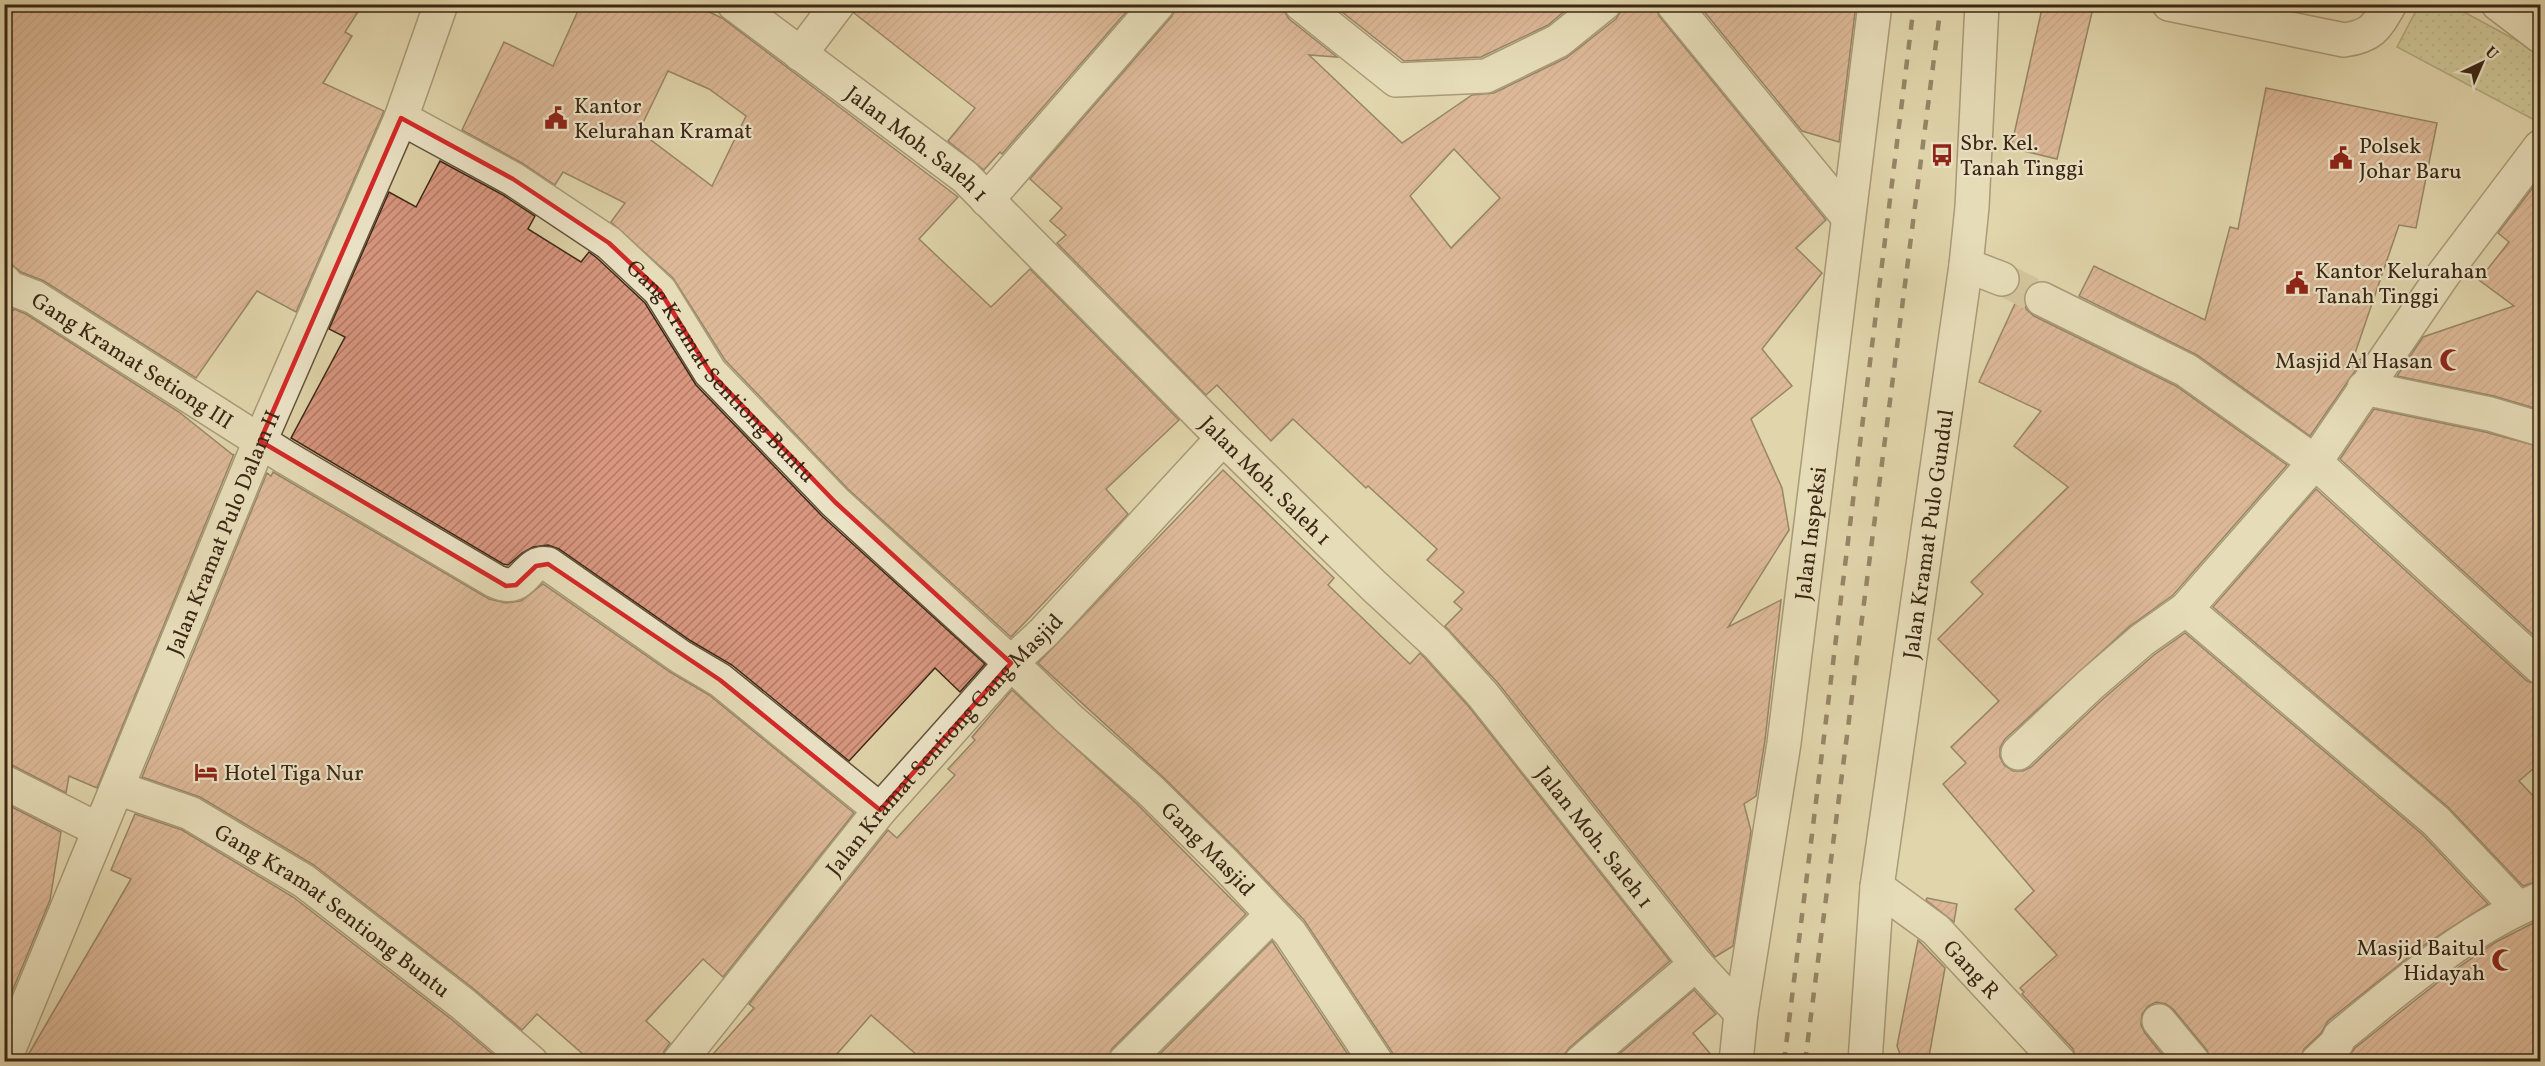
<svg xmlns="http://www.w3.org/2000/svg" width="2545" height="1066" font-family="Vollkorn,serif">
<defs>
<pattern id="park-dots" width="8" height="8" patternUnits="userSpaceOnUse" patternTransform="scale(1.5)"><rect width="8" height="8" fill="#babb83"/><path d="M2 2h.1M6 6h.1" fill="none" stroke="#98986a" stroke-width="1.8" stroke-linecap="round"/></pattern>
<pattern id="building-hatch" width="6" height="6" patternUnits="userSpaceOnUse" patternTransform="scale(1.5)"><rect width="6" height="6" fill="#d8967f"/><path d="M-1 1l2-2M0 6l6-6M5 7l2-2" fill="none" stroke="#b07a67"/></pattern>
</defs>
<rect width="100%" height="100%" fill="#e1d5ab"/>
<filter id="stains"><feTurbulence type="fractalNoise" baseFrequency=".00333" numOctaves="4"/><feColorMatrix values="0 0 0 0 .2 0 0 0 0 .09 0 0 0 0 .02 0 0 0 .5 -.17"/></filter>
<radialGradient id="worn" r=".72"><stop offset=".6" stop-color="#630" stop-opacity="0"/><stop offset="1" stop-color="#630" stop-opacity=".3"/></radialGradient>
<!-- park -->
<path fill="url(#park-dots)" stroke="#7a714c" stroke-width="1.5" d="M2449,4L2540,53V123L2397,47L2419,5Z"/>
<!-- building -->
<g fill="url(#building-hatch)" stroke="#3b2715" stroke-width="1.5" fill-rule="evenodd">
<path d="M4,4H363L345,32L352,36L323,83L384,111L296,312L257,291L196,378L44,281L21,272L11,264L4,263Z"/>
<path d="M581,4H692L722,18L958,197L919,239L991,307L1030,269L1179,420L1106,489L1128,514L1011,637L848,489L725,360L673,278L611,222L625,203L563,172L555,185L522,163L462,130L504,42L553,66ZM668,71L709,89L746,116L712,186L639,131Z"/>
<path d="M856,4H1133L1002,154L1000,152L984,170L948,141L975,108L854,13Z"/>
<path d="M1176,4H1283L1284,11L1289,19L1337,57L1309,55L1402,143L1472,95L1494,93L1566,58L1616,19L1621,11L1622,4H1655L1659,16L1826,220L1796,248L1822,273L1762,349L1792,386L1751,419L1782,488L1789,530L1728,627L1781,600L1765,740L1756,796L1744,804L1751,831L1733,946L1715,957L1498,683L1445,626L1462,609L1454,602L1464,592L1427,560L1437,549L1368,486L1366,488L1293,419L1271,441L1217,385L1206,395L1057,243L1066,235L1050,221L1062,208L1030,179L1172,16ZM1454,149L1500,198L1451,248L1410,196Z"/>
<path d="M1332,4H1573L1548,25L1481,57L1404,61Z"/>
<path d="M1698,4H1856L1839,142L1802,131Z"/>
<path d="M2043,4H2094L2057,159L2011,148Z"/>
<path d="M2266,88L2437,123L2416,228L2399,225L2352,362L2364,358L2310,436L2197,355L2079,296L2094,266L2205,320L2230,227L2238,229Z"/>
<path d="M440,161L503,195L535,216L528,229L581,262L589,252L597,258L645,303L696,385L822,516L985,664L960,692L935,668L849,761L732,665L691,641L559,549L548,545L533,547L522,553L508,565L503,564L291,438L345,337L329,329L389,192L416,207Z"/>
<path d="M2541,177V410L2494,396L2397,376L2423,337L2514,306L2479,280L2509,242L2498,233Z"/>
<path d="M2019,295L2024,297L2026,309L2034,316L2176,386L2287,465L2173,595L2130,626L2005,739L2000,748V757L2004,765L2013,771H2023L2031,767L2103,699L2154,655L2185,633L2423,835L2488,904L2424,945L2328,1021L2321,1033L2304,1049L2299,1062H2211L2207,1050L2173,1009L2166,1004L2156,1002L2148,1006L2142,1014L2141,1025L2145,1033L2168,1062H2077L2073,1049L2022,994L2024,992L2020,988L2057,955L2015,909L2034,891L1943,784L1966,763L1951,747L1999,701L1938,639L1983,594L1971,582L2068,487L2014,446L2041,411L1979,382Z"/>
<path d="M14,309L26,314L179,412L233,455L234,454L97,788L69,776L66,793L12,765L4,764V320Z"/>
<path d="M2374,409L2485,432L2541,447V642L2340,459Z"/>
<path d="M1223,470L1334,578L1328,585L1410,664L1420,653L1424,657L1469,707L1670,961L1569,1048L1564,1055L1563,1062H1395L1392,1052L1304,920L1237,850L1163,777L1038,663Z"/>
<path d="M273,472L489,599L506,603L521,601L543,584L670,672L709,695L854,813L723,977L703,959L646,1021L670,1043L664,1051L661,1062H592L537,1014L522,1030L474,989L314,865L200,797L142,777L267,473L271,476Z"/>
<path d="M2316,489L2527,681L2541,685V762L2519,781L2541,804V880L2523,886L2448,807L2213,607Z"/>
<path d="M1012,690L1137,804L1246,914L1112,1049L1107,1062H925L871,1015L830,1062H706L754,1008L749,1004L888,830L897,838L955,775L948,769L975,740L972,737Z"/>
<path d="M4,803L61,832L50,900L4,1011Z"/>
<path d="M135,814L182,830L293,897L451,1019L496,1057L492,1062H24L131,879L111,870Z"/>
<path d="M1927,898L1957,904L1954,922L1926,900Z"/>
<path d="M2541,919V1062H2345L2355,1048L2447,975L2496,942Z"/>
<path d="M1918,940L1945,968L1928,1062H1903L1897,1046Z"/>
<path d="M1272,941L1353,1062H1152Z"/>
<path d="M1694,990L1716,1014L1693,1033L1717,1062H1610Z"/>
</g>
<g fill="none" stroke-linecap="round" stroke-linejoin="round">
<!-- minor-tunnel -->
<path stroke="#c0b28d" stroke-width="33" stroke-dasharray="33 16" stroke-linecap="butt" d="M2002,279L2042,299"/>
<!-- minor casing -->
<g stroke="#64523a" stroke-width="36">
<g id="minor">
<path id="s1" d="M734,4L965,177L1223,438L1374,586L1437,644L1483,695L1696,964L1741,1013"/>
<path d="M1301,4L1396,80L1486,76L1558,41L1604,4"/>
<path d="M1673,4L1848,217"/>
<path d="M2169,4L2344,40C2372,36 2376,28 2390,4"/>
<path d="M2498,4L2540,36"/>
<path d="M800,54L838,4"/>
<path id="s2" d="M401,118L513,179L609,243L660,291L710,372L835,502L1011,663L1067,717L1150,790L1224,863L1290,933L1376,1062"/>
<path d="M987,200L1158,4"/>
<path d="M1966,265L2002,279"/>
<path id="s3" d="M4,281L10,288L34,297L285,457L495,581C526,596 524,559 548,564L681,657L720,680L880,810"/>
<path d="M2042,299L2186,370L2315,462L2540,667"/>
<path d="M2364,388L2490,414L2540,429"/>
<path d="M2018,753L2090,685L2142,640L2186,609"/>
<path d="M4,782L99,830"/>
<path id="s4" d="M117,788L190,813L304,881L463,1004L531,1062"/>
<path id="s5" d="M1877,887L1936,930L2059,1062"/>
<path d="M2518,908L2436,821L2186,609L2315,462L2443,275L2540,147"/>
<path d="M2159,1021L2193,1062"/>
<path id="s6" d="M4,1061L260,441L401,118L441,4"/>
<path id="s7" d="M679,1062L880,810L1011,663L1044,632L1223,438"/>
<path d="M1125,1062L1272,915"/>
<path d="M1581,1062L1696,964"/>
<path id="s8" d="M1736,1062L1741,1013L1784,743L1875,4"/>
<path id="s9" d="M1865,1062L1877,887L1966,265L1972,207L1982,4"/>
<path d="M2317,1062L2336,1044L2340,1036C2402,986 2466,929 2540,899"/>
</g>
</g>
<!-- minor -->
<use href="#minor" stroke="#ece4c8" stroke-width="33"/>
<!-- rail -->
<g stroke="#3b2715" stroke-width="4.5" stroke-dasharray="10 10" stroke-linecap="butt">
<path d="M1784,1062L1914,4"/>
<path d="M1805,1062L1941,4"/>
</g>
</g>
<!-- marked area -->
<path d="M0 0H2545V1066H0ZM401,118L513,179L609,243L660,291L710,372L835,502L1011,663L880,810L720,680L548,564L536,566L516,585L506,586L260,441Z" fill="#e1d5ab" fill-opacity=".55" fill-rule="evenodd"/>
<path fill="none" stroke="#d62828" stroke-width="4.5" stroke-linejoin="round" d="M401,118L513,179L609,243L660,291L710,372L835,502L1011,663L880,810L720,680L548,564L536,566L516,585L506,586L260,441Z"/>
<!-- icons -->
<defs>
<g id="civic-bare" transform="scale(1.8)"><path d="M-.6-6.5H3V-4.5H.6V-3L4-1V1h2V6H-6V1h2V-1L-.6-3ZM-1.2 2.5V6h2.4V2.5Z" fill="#8f2418" stroke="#ece4c8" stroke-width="2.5" paint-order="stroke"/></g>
<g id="bus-bare" transform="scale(1.8)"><path d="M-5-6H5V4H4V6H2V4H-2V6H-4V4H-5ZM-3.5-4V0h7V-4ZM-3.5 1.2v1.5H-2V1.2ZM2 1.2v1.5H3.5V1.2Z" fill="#8f2418" stroke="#ece4c8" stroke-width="2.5" paint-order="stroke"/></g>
<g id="mosque-bare" transform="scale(1.8)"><path d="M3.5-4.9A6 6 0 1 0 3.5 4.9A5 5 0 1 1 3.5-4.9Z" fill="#8f2418" stroke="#ece4c8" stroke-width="2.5" paint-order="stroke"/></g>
<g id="hotel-bare" transform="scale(1.8)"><path d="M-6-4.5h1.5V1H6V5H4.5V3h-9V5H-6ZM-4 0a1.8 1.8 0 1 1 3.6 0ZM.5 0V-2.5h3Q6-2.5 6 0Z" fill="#8f2418" stroke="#ece4c8" stroke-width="2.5" paint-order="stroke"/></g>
</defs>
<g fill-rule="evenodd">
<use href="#civic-bare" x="556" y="118"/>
<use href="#bus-bare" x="1942" y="155"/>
<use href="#civic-bare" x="2341" y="158"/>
<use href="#civic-bare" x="2297" y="283"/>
<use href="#mosque-bare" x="2451" y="360"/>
<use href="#hotel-bare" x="206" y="772"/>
<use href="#mosque-bare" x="2503" y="960"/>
</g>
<g text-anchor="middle" stroke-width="4.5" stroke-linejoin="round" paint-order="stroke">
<!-- poi labels -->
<g font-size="22" fill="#3b2715" stroke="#ece4c8" text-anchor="start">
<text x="574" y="113">Kantor<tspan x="574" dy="25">Kelurahan Kramat</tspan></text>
<text x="1960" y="150">Sbr. Kel.<tspan x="1960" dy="25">Tanah Tinggi</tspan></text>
<text x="2359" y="153">Polsek<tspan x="2359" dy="25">Johar Baru</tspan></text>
<text x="2315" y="278">Kantor Kelurahan<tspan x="2315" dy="25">Tanah Tinggi</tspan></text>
<text x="2433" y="368" text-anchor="end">Masjid Al Hasan</text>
<text x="224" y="780">Hotel Tiga Nur</text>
<text x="2485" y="955" text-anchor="end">Masjid Baitul<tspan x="2485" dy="25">Hidayah</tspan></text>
</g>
<!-- street labels -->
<g font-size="22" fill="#3b2715" stroke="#ece4c8">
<text dy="8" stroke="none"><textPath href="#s1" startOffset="230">Jalan Moh. Saleh 1</textPath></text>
<text dy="8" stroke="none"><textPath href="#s3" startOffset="152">Gang Kramat Setiong III</textPath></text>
<text dy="8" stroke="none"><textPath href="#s2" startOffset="414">Gang Kramat Sentiong Buntu</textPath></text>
<text dy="8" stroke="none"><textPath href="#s1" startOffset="716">Jalan Moh. Saleh 1</textPath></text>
<text dy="8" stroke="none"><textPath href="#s6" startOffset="572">Jalan Kramat Pulo Dalam II</textPath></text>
<text dy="8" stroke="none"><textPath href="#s9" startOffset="532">Jalan Kramat Pulo Gundul</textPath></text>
<text dy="8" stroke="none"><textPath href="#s8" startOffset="534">Jalan Inspeksi</textPath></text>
<text dy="8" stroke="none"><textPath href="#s7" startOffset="414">Jalan Kramat Sentiong Gang Masjid</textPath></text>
<text dy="8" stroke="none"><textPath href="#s1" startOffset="1202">Jalan Moh. Saleh 1</textPath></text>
<text dy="8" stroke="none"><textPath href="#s2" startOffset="1098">Gang Masjid</textPath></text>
<text dy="8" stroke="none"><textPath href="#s4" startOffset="250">Gang Kramat Sentiong Buntu</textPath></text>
<text dy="8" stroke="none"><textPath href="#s5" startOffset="126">Gang R</textPath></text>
</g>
</g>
<!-- margin -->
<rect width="2545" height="1066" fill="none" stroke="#e1d5ab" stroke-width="24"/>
<rect x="6" y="6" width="2533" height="1054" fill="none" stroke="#3b2715" stroke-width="3"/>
<rect x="12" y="12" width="2521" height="1042" fill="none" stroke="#3b2715" stroke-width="1.5"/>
<!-- north arrow -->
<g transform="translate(2482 63) rotate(44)" stroke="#ece4c8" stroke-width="4.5" paint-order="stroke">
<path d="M0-4.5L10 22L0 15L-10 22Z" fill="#3b2715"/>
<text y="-9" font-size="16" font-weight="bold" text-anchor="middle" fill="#3b2715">U</text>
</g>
<rect width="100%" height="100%" filter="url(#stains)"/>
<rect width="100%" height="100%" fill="url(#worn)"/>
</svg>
